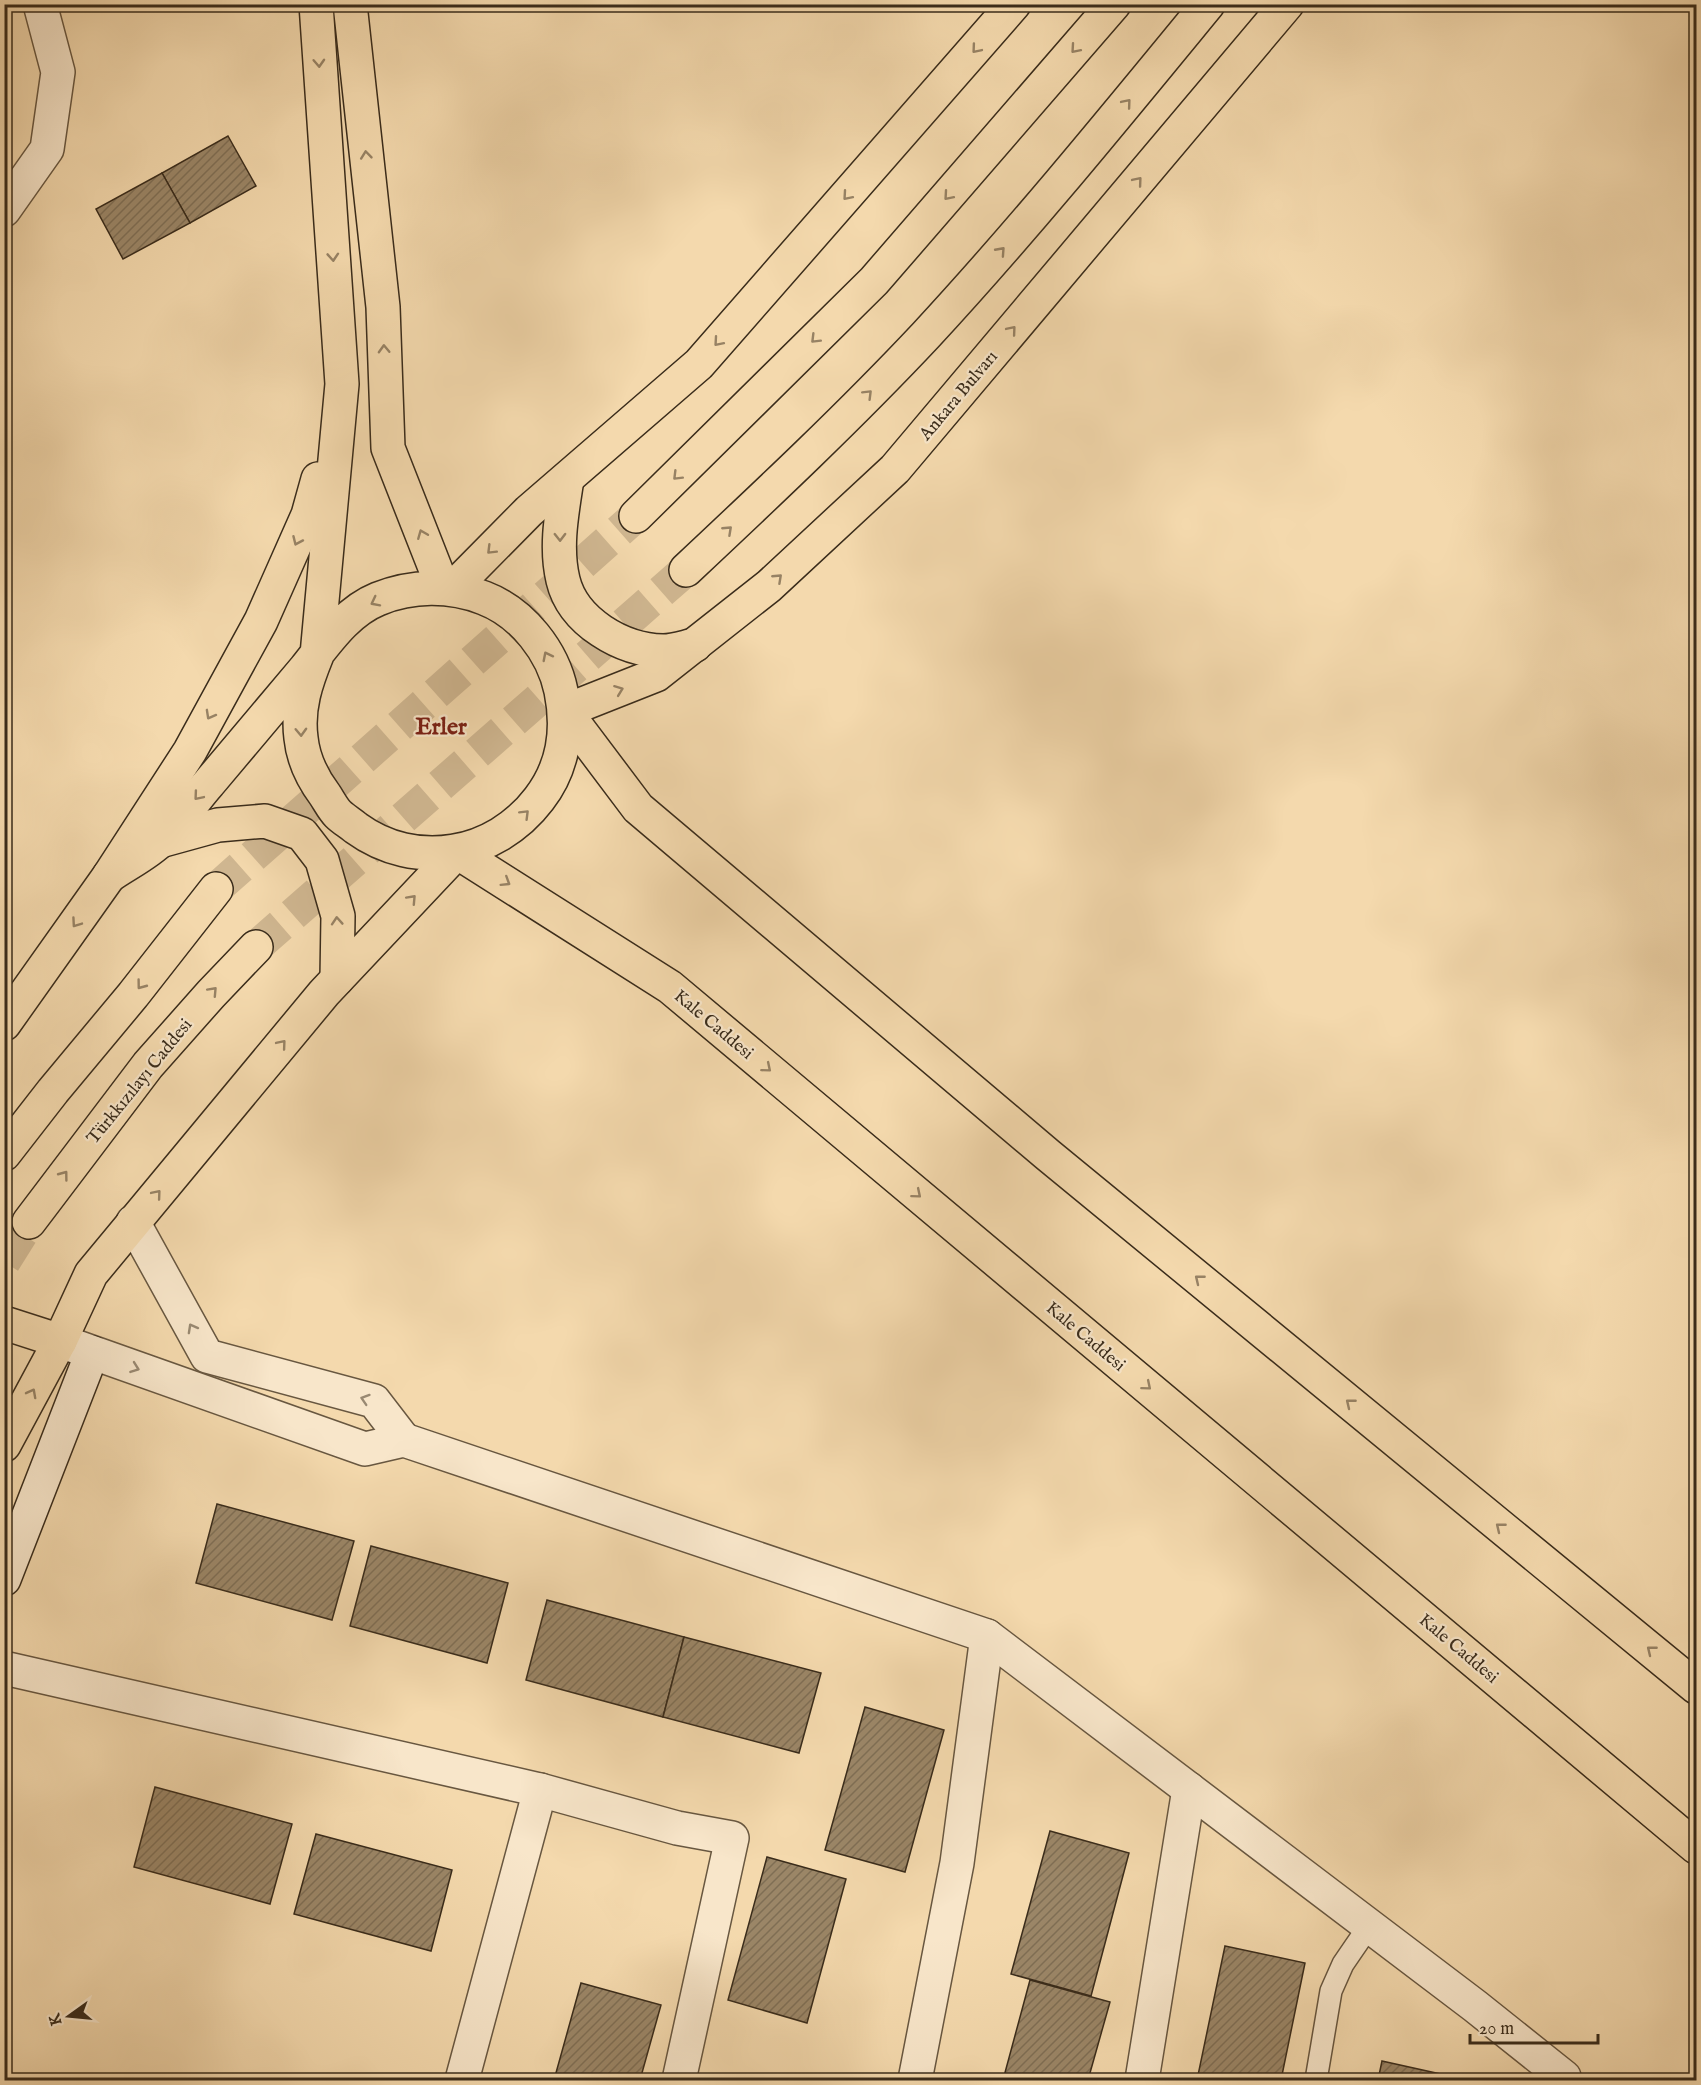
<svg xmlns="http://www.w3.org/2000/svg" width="1701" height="2085" font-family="'IM FELL English',serif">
<defs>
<pattern id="building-hatch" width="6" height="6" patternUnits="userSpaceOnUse" patternTransform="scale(1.5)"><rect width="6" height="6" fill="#9b8667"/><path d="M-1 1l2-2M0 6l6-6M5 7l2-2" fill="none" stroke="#7f6e54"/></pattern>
</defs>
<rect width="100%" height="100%" fill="#f4d9ad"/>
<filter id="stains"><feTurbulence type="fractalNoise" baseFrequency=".00333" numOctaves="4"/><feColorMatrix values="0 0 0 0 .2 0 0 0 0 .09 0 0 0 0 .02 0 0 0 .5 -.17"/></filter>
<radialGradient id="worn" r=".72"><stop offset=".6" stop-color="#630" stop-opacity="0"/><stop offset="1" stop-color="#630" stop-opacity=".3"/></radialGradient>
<!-- building -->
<g fill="url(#building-hatch)" stroke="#3a2c1b" stroke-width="1.5">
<path d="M228,136L256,186L190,223L162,173Z"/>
<path d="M162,173L190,223L123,259L96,209Z"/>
<path d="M217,1504L354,1541L332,1620L196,1583Z"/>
<path d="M371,1546L508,1583L487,1663L350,1626Z"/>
<path d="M547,1600L684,1637L663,1717L526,1680Z"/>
<path d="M684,1637L821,1673L799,1753L663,1717Z"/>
<path d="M865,1707L944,1730L905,1872L825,1850Z"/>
<path d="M155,1787L292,1824L270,1904L134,1867Z"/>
<path d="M1050,1831L1129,1853L1091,1996L1011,1974Z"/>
<path d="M316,1834L452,1870L431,1951L294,1914Z"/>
<path d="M767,1857L846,1879L807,2023L728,2000Z"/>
<path d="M1225,1946L1305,1963L1281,2080H1197Z"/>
<path d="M1030,1980L1110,2002L1088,2080H1003Z"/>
<path d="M581,1983L661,2005L640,2080H554Z"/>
<path d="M1382,2061L1463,2079L1462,2080H1378Z"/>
</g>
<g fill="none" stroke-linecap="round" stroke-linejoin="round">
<!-- primary-tunnel -->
<g stroke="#cfb690" stroke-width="33" stroke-dasharray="33 16" stroke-linecap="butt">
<path d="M216,889L636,516"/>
<path d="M256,947L686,570"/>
<path d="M4,1262L29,1222"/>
</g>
<!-- lane casing -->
<g stroke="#685740" stroke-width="24">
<path id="lane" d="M1316,2080L1331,1991L1343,1964L1369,1926"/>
</g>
<!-- street casing -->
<g stroke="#685740" stroke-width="36">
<g id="street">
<path d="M4,210L47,149L58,72L40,4"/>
<path d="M133,1222L207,1356L374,1401L404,1440"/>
<path d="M60,1341L365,1449L404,1440L987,1636L1475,2006L1564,2077V2080"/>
<path d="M4,1668L540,1790L677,1828L732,1838L679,2080"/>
<path d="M462,2080L540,1790"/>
<path d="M915,2080L957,1863L987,1636"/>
<path d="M1142,2080L1189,1789"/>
</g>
</g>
<!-- secondary casing -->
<g stroke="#3a2c1b" stroke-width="36">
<path id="secondary" d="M4,1579L92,1353"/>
</g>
<!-- primary casing -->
<g stroke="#3a2c1b" stroke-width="36">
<g id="primary">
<path d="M350,4L383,307L388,448L443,588"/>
<path d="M567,479C562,512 555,547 563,580C573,622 622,650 663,651C673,651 685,647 695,645"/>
<path d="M636,516L874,281L1114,4"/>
<path d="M686,570C767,494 849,417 926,335C1024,229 1116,116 1208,4"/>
<path d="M452,589L529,511L699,364L1014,4"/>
<path d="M565,711L638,808L1048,1155L1696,1687"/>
<path d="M565,711L656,675L769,586L895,469L1287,4"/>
<path d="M160,841L218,825L265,821L302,834L322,860L338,916L337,979"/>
<path d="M457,852L670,987L1696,1847"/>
<path d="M109,876C126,864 147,854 161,840C179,823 193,801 209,783C241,745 273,707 305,669C326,643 346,612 378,599C412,585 450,585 484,598C523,613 553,652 561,691C569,730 563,768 539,799C495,857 415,871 356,828C350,823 343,819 338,814C333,809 329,801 325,795C313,779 303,758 301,738C297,708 306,682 317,655L342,384L316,4"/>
<path d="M4,1024L109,876L190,751L261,621L308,515L318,479"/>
<path d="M4,1154L53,1091L133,995L216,889"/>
<path d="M29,1222L148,1065L211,994L256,947"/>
<path d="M4,1323L60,1341"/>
<path d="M4,1445L60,1341L91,1274L324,993L457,852"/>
</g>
</g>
<!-- lane -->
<use href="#lane" stroke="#f8e6ca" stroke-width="21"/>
<!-- street -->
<use href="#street" stroke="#f8e6ca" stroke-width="33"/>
<!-- secondary -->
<use href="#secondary" stroke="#f8e6ca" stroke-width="33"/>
<!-- primary -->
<use href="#primary" stroke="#f4d9ad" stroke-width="33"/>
</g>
<!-- one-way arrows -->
<defs><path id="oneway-chevron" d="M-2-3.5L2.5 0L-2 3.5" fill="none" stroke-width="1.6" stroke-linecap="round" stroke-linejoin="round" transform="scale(1.5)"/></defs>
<g stroke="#978264">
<use href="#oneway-chevron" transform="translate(976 49) rotate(130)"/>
<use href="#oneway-chevron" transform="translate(1075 49) rotate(131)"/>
<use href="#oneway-chevron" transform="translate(319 63) rotate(87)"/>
<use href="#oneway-chevron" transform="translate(1127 103) rotate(-50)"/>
<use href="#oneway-chevron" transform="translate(366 155) rotate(-96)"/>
<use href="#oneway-chevron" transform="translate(1138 181) rotate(-50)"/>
<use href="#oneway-chevron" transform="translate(847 196) rotate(131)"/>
<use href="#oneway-chevron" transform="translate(948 196) rotate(131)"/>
<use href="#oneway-chevron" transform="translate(1001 251) rotate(-48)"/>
<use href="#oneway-chevron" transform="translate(333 257) rotate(86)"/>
<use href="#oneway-chevron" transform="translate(1012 330) rotate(-50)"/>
<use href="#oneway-chevron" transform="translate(815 339) rotate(135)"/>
<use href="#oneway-chevron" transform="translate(718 342) rotate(131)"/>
<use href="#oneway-chevron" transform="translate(384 349) rotate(-92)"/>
<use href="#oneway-chevron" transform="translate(868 394) rotate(-45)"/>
<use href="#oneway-chevron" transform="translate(677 476) rotate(135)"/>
<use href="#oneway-chevron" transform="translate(728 530) rotate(-43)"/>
<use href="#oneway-chevron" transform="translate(422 534) rotate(-112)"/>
<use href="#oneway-chevron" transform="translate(560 537) rotate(89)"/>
<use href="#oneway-chevron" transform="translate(297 541) rotate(114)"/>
<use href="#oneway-chevron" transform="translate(491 550) rotate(135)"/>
<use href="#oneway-chevron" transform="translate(778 578) rotate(-43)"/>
<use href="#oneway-chevron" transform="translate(375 602) rotate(153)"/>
<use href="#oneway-chevron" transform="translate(547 656) rotate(-117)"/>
<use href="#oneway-chevron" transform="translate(619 690) rotate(-21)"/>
<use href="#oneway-chevron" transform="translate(210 715) rotate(119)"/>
<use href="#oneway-chevron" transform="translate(301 732) rotate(88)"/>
<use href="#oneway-chevron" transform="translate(198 796) rotate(130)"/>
<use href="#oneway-chevron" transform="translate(525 814) rotate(-45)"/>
<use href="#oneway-chevron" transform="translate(506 882) rotate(32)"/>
<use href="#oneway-chevron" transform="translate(412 899) rotate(-47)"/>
<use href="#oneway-chevron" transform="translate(337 921) rotate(-94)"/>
<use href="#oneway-chevron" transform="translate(76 923) rotate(125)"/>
<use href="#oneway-chevron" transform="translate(141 985) rotate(127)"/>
<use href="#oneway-chevron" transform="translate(213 991) rotate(-47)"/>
<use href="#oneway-chevron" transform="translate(282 1044) rotate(-50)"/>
<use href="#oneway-chevron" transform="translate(767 1068) rotate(40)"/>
<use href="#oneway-chevron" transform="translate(64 1175) rotate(-53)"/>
<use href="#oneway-chevron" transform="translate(157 1194) rotate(-50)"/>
<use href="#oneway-chevron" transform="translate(917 1194) rotate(40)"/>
<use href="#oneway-chevron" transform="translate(1199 1279) rotate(-141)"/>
<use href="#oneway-chevron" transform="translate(1147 1386) rotate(40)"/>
<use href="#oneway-chevron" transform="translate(32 1393) rotate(-62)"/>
<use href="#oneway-chevron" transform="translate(1350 1403) rotate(-141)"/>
<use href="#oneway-chevron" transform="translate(1500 1527) rotate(-141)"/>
<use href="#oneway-chevron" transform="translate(1651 1650) rotate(-141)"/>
</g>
<g stroke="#998972">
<use href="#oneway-chevron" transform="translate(192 1328) rotate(-119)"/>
<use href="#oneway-chevron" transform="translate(135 1368) rotate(20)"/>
<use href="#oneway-chevron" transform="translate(365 1399) rotate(-162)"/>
</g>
<g text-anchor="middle" stroke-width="4.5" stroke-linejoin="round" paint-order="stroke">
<!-- street labels -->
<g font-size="18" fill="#3a2c1b" stroke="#f8e6ca">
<text transform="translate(958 395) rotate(-50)" y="6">Ankara Bulvarı</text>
<text transform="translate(714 1024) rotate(40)" y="6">Kale Caddesi</text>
<text transform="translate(139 1081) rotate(-51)" y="6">Türkkızılayı Caddesi</text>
<text transform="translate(1086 1336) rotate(40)" y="6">Kale Caddesi</text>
<text transform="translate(1459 1648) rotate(40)" y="6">Kale Caddesi</text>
</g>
<!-- district labels -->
<g font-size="24" font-weight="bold" fill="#7a1f14" stroke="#f8e6ca">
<text x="441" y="734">Erler</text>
</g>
</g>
<!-- margin -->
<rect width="1701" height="2085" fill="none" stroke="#f4d9ad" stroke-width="24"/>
<rect x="6" y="6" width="1689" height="2073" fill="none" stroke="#3a2c1b" stroke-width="3"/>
<rect x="12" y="12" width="1677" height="2061" fill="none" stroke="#3a2c1b" stroke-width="1.5"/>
<!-- north arrow -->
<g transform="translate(69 2016) rotate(255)" stroke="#f8e6ca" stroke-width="4.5" paint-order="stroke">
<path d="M0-4.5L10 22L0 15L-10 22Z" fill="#3a2c1b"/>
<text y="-9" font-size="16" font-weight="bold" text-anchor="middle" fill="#3a2c1b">K</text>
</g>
<!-- scale -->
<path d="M1470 2034v9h128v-9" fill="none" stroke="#3a2c1b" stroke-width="3"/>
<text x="1479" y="2034" font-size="18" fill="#3a2c1b" stroke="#f8e6ca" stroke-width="4.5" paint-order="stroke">20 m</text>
<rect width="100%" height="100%" filter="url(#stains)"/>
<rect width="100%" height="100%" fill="url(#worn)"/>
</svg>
